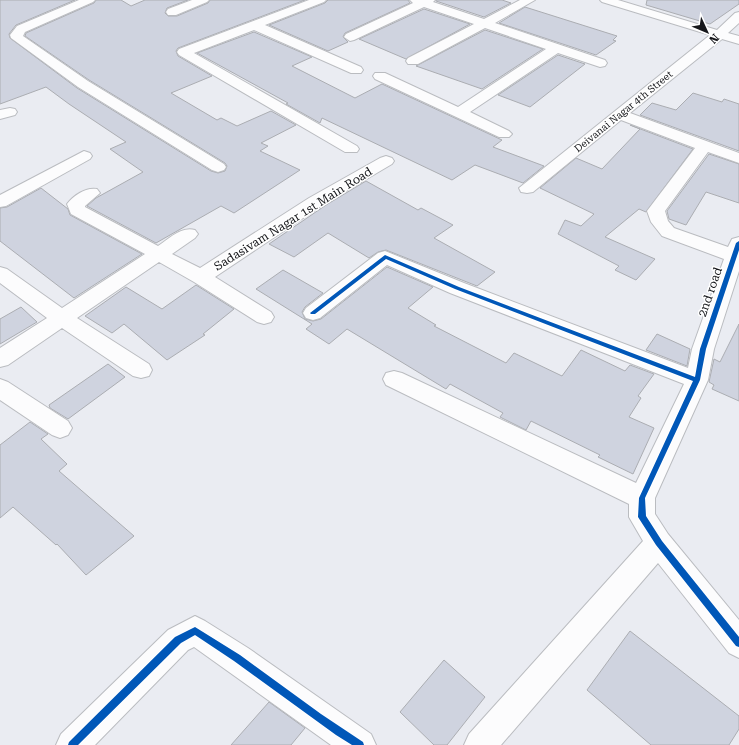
<svg xmlns="http://www.w3.org/2000/svg" width="739" height="745" font-family="'Roboto Serif',serif">
<rect width="100%" height="100%" fill="#eaecf2"/>
<!-- building -->
<g fill="#cfd3df" stroke="#abadb2">
<path d="M0,0H75L16,25L9,34L10,38L77,88L211,171L218,173L225,171L227,166L225,163L89,80L25,36L26,33L94,3L96,0H121L131,6L145,0H188L167,8L165,13L168,16H177L208,3L210,0H305L178,48L176,51L178,56L212,76L171,93L217,120L221,118L237,126L271,111L296,125L261,143L268,146L260,151L300,170L234,213L221,206L156,243L87,206L96,198L143,172L110,149L126,142L69,104L46,87L0,104Z"/>
<path d="M328,0H408L410,3L345,33L343,37L348,42L328,51L269,25L325,3Z"/>
<path d="M436,0H502L511,3L484,17L436,1Z"/>
<path d="M647,0H739V4L710,24L646,5Z"/>
<path d="M525,7L617,36L613,40L616,41L596,55L499,23Z"/>
<path d="M424,9L470,24L406,59L359,39Z"/>
<path d="M485,30L543,49L482,89L416,66Z"/>
<path d="M254,32L312,57L292,66L355,98L382,84L502,140L493,147L544,166L523,183L475,165L452,180L322,118L320,123L286,104L288,103L197,53Z"/>
<path d="M558,55L585,64L530,107L498,95Z"/>
<path d="M693,93L722,102L724,99L739,104V151L640,115L652,103L676,110Z"/>
<path d="M630,125L693,149L646,212L639,209L605,237L655,259L636,280L615,270L619,266L558,234L565,220L581,226L594,214L540,188L576,158L602,169L640,129Z"/>
<path d="M709,154L739,164V203L706,192L686,225L669,219L667,211Z"/>
<path d="M366,181L418,210L421,208L453,225L434,238L495,272L477,286L386,250L378,252L369,258L328,233L294,257L269,244L326,205Z"/>
<path d="M41,188L68,209L70,215L142,254L74,298L0,241V208L7,207Z"/>
<path d="M387,267L433,287L408,308L436,325L434,326L506,363L514,353L562,376L581,350L625,371L630,365L654,374L638,396L641,398L629,417L654,428L633,474L598,457L600,455L531,421L526,430L500,417L503,413L450,384L446,389L347,329L329,344L306,329L312,324L256,289L283,270L323,293L305,307L302,312L305,319L313,321L321,319Z"/>
<path d="M196,285L234,309L203,334L205,335L167,360L124,324L112,333L85,316L126,287L162,309Z"/>
<path d="M21,307L37,322L0,344V319Z"/>
<path d="M739,324V401L712,389L714,385L709,382L714,359L720,362Z"/>
<path d="M657,334L690,349L687,366L646,350Z"/>
<path d="M108,364L125,377L68,419L50,408L49,405Z"/>
<path d="M30,422L48,434L41,439L67,464L59,471L134,536L86,575L57,544L56,545L13,507L0,518V445Z"/>
<path d="M630,631L739,716V729L729,745H651L587,690Z"/>
<path d="M444,660L485,697L447,745H434L400,712Z"/>
<path d="M269,702L305,728L291,745H231Z"/>
</g>
<g fill="none" stroke-linecap="round" stroke-linejoin="round">
<!-- street casing -->
<g stroke="#babcc0" stroke-width="2">
<g id="street">
<path d="M79,0H95L93,2L25,32L23,36L88,81L224,164L226,167L224,170L218,172L212,170L78,87L11,38L10,35L17,26Z"/>
<path d="M192,0H209L207,2L176,15H168L166,12L168,9Z"/>
<path d="M309,0H326L324,2L265,25L361,67L363,70L361,73H351L254,30L194,53L357,146L359,149L357,152H345L179,55L177,52L179,49Z"/>
<path d="M410,0H435L433,2L484,19L520,0H535L495,23L605,60L607,63L605,66L600,67L558,53L470,112L509,131L512,134L509,137H499L375,79L373,76L375,73H385L458,107L546,49L485,28L418,64H408L406,61L408,58L474,24L424,7L354,40L350,41L344,37L346,34L413,3Z"/>
<path d="M600,0H618L717,30L735,13L739,12V23L728,33L739,36V44L722,39L630,113L739,153V163L708,152L665,211L668,221L674,228L728,247L732,239L739,237V271L714,349L708,380L655,498V514L668,534L739,620V658L729,653L658,563L501,745H464L469,734L643,541L629,517V504L386,385L383,379L386,373L394,371L402,373L636,483L684,384L450,293L387,265L320,318L313,320L306,318L303,313L306,308L378,253L385,251L464,283L688,368L692,349L724,259L662,236L651,222L647,211L695,148L621,120L533,192L527,193L521,192L519,188L710,35L602,2Z"/>
<path d="M10,108L15,109L17,112L15,115L0,119V110Z"/>
<path d="M84,151L90,153L92,156L90,159L6,206L0,207V195Z"/>
<path d="M386,156L392,158L394,161L392,164L321,206L215,277L271,312L274,317L271,322L264,324L257,322L194,282L159,262L77,318L149,364L152,370L149,376L141,378L133,376L62,328L8,365L0,367V348L47,318L0,283V267L7,269L62,308L145,254L71,214L67,204C74,195 86,187 97,189L100,193L85,206V207L158,246C169,239 181,226 195,230L198,234L195,238L172,254L200,268L309,198L380,158Z"/>
<path d="M0,379L8,382L68,421L72,428L68,435L60,438L52,435L0,400Z"/>
<path d="M195,616L205,621L248,648L371,734L376,745H331L194,647L188,650L95,745H56L61,734L168,630Z"/>
</g>
</g>
<!-- street -->
<use href="#street" fill="#fcfcfd" fill-rule="evenodd"/>
<!-- cycleway casing -->
<g stroke="#fff" stroke-width="2">
<g id="cycleway">
<path d="M739,241V250L706,349L700,380L645,498L646,516L662,541L739,637V647L736,646L656,545L638,517L639,498L693,381L455,289L386,259L315,314H311L310,313L385,255L459,287L695,377L700,349L736,243Z"/>
<path d="M195,627L240,655L321,714L363,742L364,745H352L336,735L234,661L195,635L181,643L78,745H68L69,742L175,637Z"/>
</g>
</g>
<!-- cycleway -->
<use href="#cycleway" fill="#0057b8" fill-rule="evenodd"/>
</g>
<g text-anchor="middle" stroke-width="3" stroke-linejoin="round" paint-order="stroke">
<!-- far-street labels -->
<g font-size="10" fill="#16171b" stroke="#fff">
<text transform="translate(623 111) rotate(-39)" y="4">Deivanai Nagar 4th Street</text>
</g>
<!-- street labels -->
<g font-size="12" fill="#16171b" stroke="#fff">
<text transform="translate(293 219) rotate(-32)" y="4">Sadasivam Nagar 1st Main Road</text>
<text transform="translate(710 292) rotate(-71)" y="4">2nd road</text>
</g>
</g>
<!-- north arrow -->
<g transform="translate(707 32) rotate(134)" stroke="#ffffff" stroke-width="3" paint-order="stroke">
<path d="M0-3L7 15L0 10L-7 15Z" fill="#16171b"/>
<text y="-6" font-size="11" font-weight="bold" text-anchor="middle" fill="#16171b">N</text>
</g>
</svg>
